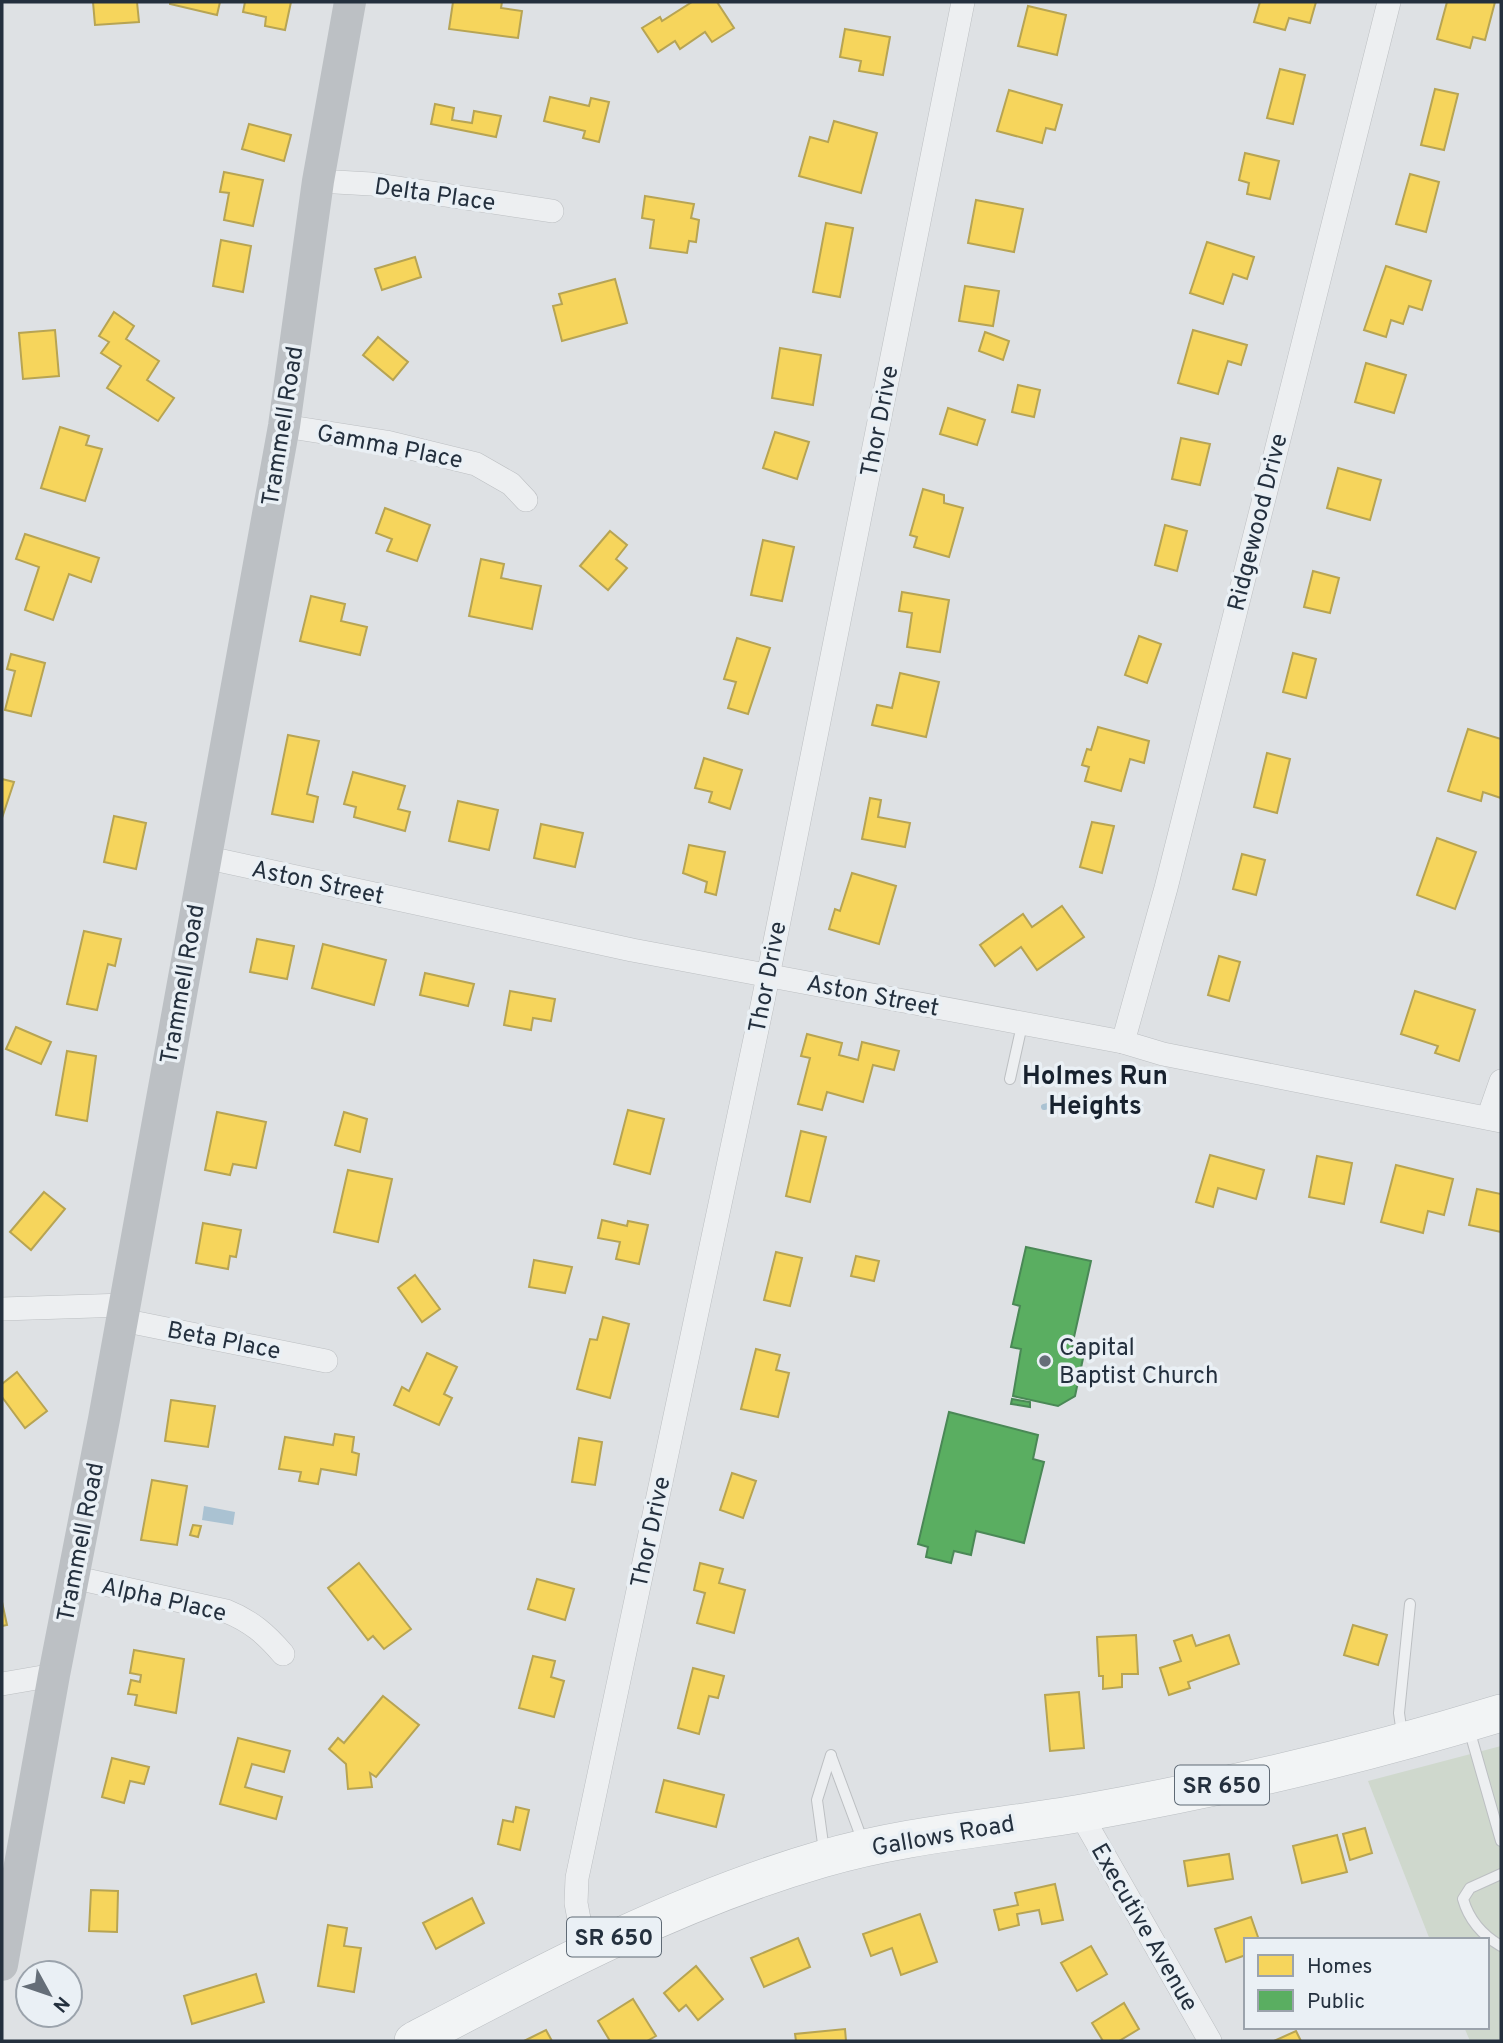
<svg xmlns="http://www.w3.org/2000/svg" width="1503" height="2043" font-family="Overpass,sans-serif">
<rect width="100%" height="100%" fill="#dee1e4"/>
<!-- green -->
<path fill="#cfd8cd" d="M1501,1746V2041H1470L1464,2027H1487V1940H1430L1368,1781Z"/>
<!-- water -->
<path fill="#aac2d2" d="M204,1506L235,1512L233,1525L202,1520Z"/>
<!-- homes -->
<g fill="#f6d55c" stroke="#b7a453" stroke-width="2">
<path d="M93,2H137L139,22L95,25Z"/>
<path d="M170,2H220L217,15L170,4Z"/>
<path d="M245,2H291L285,30L265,26L266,17L243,12Z"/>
<path d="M453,2H502L501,8L522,11L518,38L449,29Z"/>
<path d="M692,2H717L734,28L712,42L705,32L680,49L675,41L658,52L642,28L660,17L662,21Z"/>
<path d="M1260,2H1316L1310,23L1289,18L1285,30L1254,22Z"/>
<path d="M1447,2H1495L1485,40L1473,37L1470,48L1437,39Z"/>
<path d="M1028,6L1066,15L1057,55L1018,46Z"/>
<path d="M845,29L890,37L883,75L859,71L861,61L840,57Z"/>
<path d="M1280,69L1305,75L1293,124L1267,118Z"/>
<path d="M1435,89L1458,94L1444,150L1421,145Z"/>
<path d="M1009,90L1062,105L1055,130L1046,128L1042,143L997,131Z"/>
<path d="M550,97L589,106L591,98L609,102L599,142L583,138L585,131L544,121Z"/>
<path d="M435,104L454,108L452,120L472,123L474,111L501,116L496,137L431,124Z"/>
<path d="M834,121L877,133L861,193L799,176L810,137L828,142Z"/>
<path d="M249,124L291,135L284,161L242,149Z"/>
<path d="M1245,153L1279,161L1270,199L1247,194L1249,183L1239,180Z"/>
<path d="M224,172L263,180L253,226L224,220L229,193L220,192Z"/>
<path d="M1410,174L1439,182L1426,232L1396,224Z"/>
<path d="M645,196L694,204L691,218L699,220L696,242L689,241L687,253L650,248L654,220L642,218Z"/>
<path d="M976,200L1023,209L1014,252L968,243Z"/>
<path d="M826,223L853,228L840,297L813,292Z"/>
<path d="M221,240L251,246L243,292L213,286Z"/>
<path d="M1207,242L1254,257L1247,279L1233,274L1223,304L1190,293Z"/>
<path d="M415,257L421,277L382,290L375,269Z"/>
<path d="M1386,266L1431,281L1422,310L1409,306L1403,324L1391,320L1386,337L1364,330Z"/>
<path d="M615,279L627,323L562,341L553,306L562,304L559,294Z"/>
<path d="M965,286L999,291L993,326L959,321Z"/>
<path d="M114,312L134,326L126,339L159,361L147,380L174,398L158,421L107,388L121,366L101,353L109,342L99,336Z"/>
<path d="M55,330L59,376L23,379L19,333Z"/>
<path d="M1193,330L1247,345L1241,365L1228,361L1218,394L1178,383Z"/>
<path d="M985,332L1009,341L1003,360L979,351Z"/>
<path d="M378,337L408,362L393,380L363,355Z"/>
<path d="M780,348L821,355L813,405L772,398Z"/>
<path d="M1366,363L1406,375L1394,413L1355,402Z"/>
<path d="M1018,385L1040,390L1034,417L1012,412Z"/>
<path d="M948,408L985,420L977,445L940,434Z"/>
<path d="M60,427L89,436L86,445L102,449L85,501L41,488Z"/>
<path d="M775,432L809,442L797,479L763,468Z"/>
<path d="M1181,438L1210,444L1200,485L1172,479Z"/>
<path d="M1338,468L1381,480L1370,520L1327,508Z"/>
<path d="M923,489L944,495V503L963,508L949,557L914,547L917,537L910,535Z"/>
<path d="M385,508L430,525L417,561L387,551L392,539L376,533Z"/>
<path d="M1165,525L1187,531L1177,571L1155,565Z"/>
<path d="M610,531L627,545L616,559L627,568L608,590L580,566Z"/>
<path d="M25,534L99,558L91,582L69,574L53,620L25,610L39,567L16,559Z"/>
<path d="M763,540L794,547L782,601L751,595Z"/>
<path d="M481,559L504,564L501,578L541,586L532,629L469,616Z"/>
<path d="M1313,571L1339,578L1330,613L1304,607Z"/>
<path d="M902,592L949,600L940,652L907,647L912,613L899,611Z"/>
<path d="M311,596L345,604L341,621L367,627L360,655L300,641Z"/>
<path d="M1139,636L1161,644L1147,683L1125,675Z"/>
<path d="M737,638L770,648L748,714L728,708L736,682L724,679Z"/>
<path d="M1293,653L1316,659L1306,698L1283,692Z"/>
<path d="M11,654L45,663L31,716L5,710L15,671L7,669Z"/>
<path d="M900,673L939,682L926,737L872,725L877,705L892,708Z"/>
<path d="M1098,727L1149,741L1144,763L1130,759L1121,791L1085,781L1089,767L1082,765L1087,749L1091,750Z"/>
<path d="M1468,729L1501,739V798L1483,792L1481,801L1448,791Z"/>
<path d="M288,735L319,741L307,794L318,797L313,822L272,814Z"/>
<path d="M1267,753L1290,759L1277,813L1254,807Z"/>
<path d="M704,758L742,770L730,809L709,802L712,792L695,788Z"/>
<path d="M353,772L405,786L398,809L410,812L405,831L354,817L356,807L344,804Z"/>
<path d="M2,779L14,782L2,818Z"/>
<path d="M870,798L881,800L878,817L910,823L905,847L862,839Z"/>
<path d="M458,801L498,810L489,850L449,841Z"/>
<path d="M114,816L146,823L136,869L104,862Z"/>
<path d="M1092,822L1114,826L1102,873L1080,867Z"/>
<path d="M541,824L583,833L575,867L534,858Z"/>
<path d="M1437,838L1476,852L1455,909L1417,895Z"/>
<path d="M689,845L725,852L716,895L705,892L707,882L683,873Z"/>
<path d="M1242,854L1265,860L1256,895L1233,889Z"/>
<path d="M852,873L896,886L879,944L829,929L835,909L840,911Z"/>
<path d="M1062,906L1084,937L1037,970L1021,947L995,966L980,945L1023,914L1032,927Z"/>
<path d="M84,931L121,939L115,966L108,964L97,1010L67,1004Z"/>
<path d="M257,939L294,946L287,979L250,972Z"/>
<path d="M323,944L386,960L374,1005L312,988Z"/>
<path d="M1219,956L1240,962L1229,1001L1208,995Z"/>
<path d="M425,973L474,984L468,1006L420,995Z"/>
<path d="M510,991L555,999L551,1021L533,1018L531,1030L504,1025Z"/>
<path d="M1415,991L1475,1010L1459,1061L1435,1053L1438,1046L1401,1034Z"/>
<path d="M16,1027L51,1042L41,1064L6,1049Z"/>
<path d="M807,1034L842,1043L839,1055L858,1060L862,1042L899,1051L894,1070L873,1065L863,1102L827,1092L822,1110L798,1104L810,1058L801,1056Z"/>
<path d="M67,1051L96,1056L87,1121L56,1115Z"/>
<path d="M628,1110L664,1119L650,1174L614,1164Z"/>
<path d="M217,1112L266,1122L256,1168L233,1164L230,1175L205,1170Z"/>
<path d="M344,1112L367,1119L360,1152L335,1145Z"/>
<path d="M801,1131L826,1137L810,1202L786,1196Z"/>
<path d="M1210,1155L1264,1170L1256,1199L1218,1188L1213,1207L1196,1202Z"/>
<path d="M1317,1156L1352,1163L1344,1204L1309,1197Z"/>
<path d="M1396,1165L1453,1179L1444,1215L1428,1211L1423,1233L1381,1222Z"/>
<path d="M348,1170L392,1179L378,1242L334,1232Z"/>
<path d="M1477,1189L1501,1194V1232L1469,1225Z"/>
<path d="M44,1192L65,1209L31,1250L10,1232Z"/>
<path d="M602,1220L627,1226L628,1221L648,1225L639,1264L616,1259L620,1242L598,1238Z"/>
<path d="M203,1223L241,1230L236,1257L230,1256L228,1269L196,1263Z"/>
<path d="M776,1252L802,1258L790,1306L764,1300Z"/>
<path d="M856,1256L879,1261L874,1281L851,1276Z"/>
<path d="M534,1260L572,1267L565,1293L529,1287Z"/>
<path d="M415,1275L440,1309L422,1322L398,1288Z"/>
<path d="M603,1317L629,1324L610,1398L577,1389L590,1339L597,1340Z"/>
<path d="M756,1349L780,1355L776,1370L789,1373L778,1417L741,1409Z"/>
<path d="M427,1353L457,1367L444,1394L452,1398L439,1425L394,1405L402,1387L409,1391Z"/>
<path d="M17,1372L47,1411L25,1428L2,1397V1384Z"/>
<path d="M171,1400L215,1406L208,1447L165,1441Z"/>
<path d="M335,1434L354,1437L352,1452L359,1454L356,1475L321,1469L318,1484L299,1481L301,1472L279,1469L285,1437L333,1445Z"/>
<path d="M579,1438L602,1442L595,1485L572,1482Z"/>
<path d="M732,1473L756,1481L743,1518L720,1510Z"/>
<path d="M152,1480L187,1486L177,1545L141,1540Z"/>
<path d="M193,1525L201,1526L198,1537L190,1535Z"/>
<path d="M359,1563L411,1629L384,1649L373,1636L368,1640L328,1588Z"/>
<path d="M700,1563L723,1569L719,1583L745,1590L734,1633L697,1623L705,1593L694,1590Z"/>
<path d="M537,1579L574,1589L565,1620L528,1609Z"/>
<path d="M2,1602L7,1625L2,1626Z"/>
<path d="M1353,1625L1387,1635L1378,1665L1344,1655Z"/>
<path d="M1136,1635L1138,1674H1122V1687L1103,1689V1676H1099L1097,1637Z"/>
<path d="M1192,1635L1196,1646L1229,1635L1239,1664L1188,1682L1190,1688L1169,1695L1160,1668L1181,1661L1174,1641Z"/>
<path d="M134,1650L184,1659L176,1713L135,1705L137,1695L128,1694L131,1680L140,1682L141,1675L130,1673Z"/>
<path d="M533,1656L555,1661L551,1677L564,1681L554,1717L519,1708Z"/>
<path d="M693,1668L724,1676L718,1698L709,1696L699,1734L678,1728Z"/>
<path d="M1079,1692L1084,1748L1050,1751L1045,1695Z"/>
<path d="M383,1696L419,1725L376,1777L370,1773L372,1787L348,1789L346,1764L329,1749L338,1738L344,1743Z"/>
<path d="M238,1738L290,1751L284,1772L252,1764L245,1787L282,1797L276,1819L220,1804Z"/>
<path d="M112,1758L149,1767L144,1784L130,1781L124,1803L102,1797Z"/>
<path d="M664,1780L724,1795L716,1827L656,1812Z"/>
<path d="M516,1807L529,1810L520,1850L498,1844L503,1820L513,1822Z"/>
<path d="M1365,1828L1372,1853L1350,1860L1343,1834Z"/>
<path d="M1337,1835L1347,1872L1302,1883L1293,1846Z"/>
<path d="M1229,1854L1233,1879L1188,1886L1184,1861Z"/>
<path d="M1055,1884L1063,1920L1042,1924L1039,1910L1017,1914L1019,1925L999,1930L994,1910L1018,1905L1015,1893Z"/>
<path d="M91,1890L118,1891L117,1932L89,1931Z"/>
<path d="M472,1898L484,1923L436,1949L423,1923Z"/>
<path d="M920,1914L937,1962L901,1975L892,1948L871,1956L863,1934Z"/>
<path d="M1251,1917L1259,1940H1246V1955L1226,1962L1215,1929Z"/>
<path d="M328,1925L347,1928L344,1946L361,1948L354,1992L318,1986Z"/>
<path d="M798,1938L810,1967L764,1987L751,1958Z"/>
<path d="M1091,1946L1107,1974L1077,1991L1061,1963Z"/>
<path d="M696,1966L723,1999L698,2020L686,2005L679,2011L664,1993Z"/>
<path d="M256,1974L264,2002L192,2024L184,1996Z"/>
<path d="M633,1999L656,2036L647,2041H610L598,2021Z"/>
<path d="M1124,2003L1139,2029L1119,2041H1103L1092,2023Z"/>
<path d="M845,2029L846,2041H796L795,2034Z"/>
<path d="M546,2030L552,2041H524Z"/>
<path d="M1296,2031L1301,2041H1274Z"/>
</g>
<!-- public -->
<g fill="#5aae61" stroke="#4a8856" stroke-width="2">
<path d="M1026,1247L1091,1261L1072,1346L1085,1349L1075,1396L1058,1406L1013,1396L1021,1349L1011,1347L1020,1306L1013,1304Z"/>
<path d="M1012,1399L1030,1402V1407L1011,1404Z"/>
<path d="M949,1412L1038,1435L1033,1459L1044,1462L1024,1543L976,1531L971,1555L954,1551L951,1563L926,1557L928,1547L918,1544Z"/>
</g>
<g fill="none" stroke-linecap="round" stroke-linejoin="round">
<!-- stream -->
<path stroke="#aac2d2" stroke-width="6" d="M1044,1107L1072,1100L1140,1105"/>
<!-- lane casing -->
<g stroke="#bcbfc2" stroke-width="12">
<g id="lane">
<path d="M1010,1079L1022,1025"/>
<path d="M1469,1729L1501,1841"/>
<path d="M1402,1734L1399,1713L1410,1604"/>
<path d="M831,1756L863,1842"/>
<path d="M824,1851L817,1800L831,1755"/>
<path d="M1501,1874L1470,1888L1463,1899C1469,1920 1482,1935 1501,1946"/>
</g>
</g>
<!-- street casing -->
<g stroke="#bcbfc2" stroke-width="24">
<g id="street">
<path d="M318,181L371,184L552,211"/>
<path d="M284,426L386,442L476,464L511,484L526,500"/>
<path d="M204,857L632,950L1123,1042L1163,1054L1501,1121"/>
<path d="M1123,1042L1166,888L1389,2"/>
<path d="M1488,1118L1501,1081"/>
<path d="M2,1309L125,1305"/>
<path d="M122,1320L326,1361"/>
<path d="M72,1577L226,1611C251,1621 266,1634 283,1654"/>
<path d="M2,1684L54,1675"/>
<path d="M1080,1813L1210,2041"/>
<path d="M585,1951L576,1903L577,1878L762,1006L963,2"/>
</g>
</g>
<!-- primary casing -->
<g stroke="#babec2" stroke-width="38">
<path id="primary" d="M413,2041C546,1971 677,1901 822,1859C907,1834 995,1828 1082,1813C1223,1788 1364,1755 1501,1713"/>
</g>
<!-- lane -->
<use href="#lane" stroke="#edeff1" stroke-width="10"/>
<!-- street -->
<use href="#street" stroke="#edeff1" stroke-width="23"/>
<!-- secondary -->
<path stroke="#bcc0c4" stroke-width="32" d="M2,1965L54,1675L104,1419L284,426L318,181L350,2"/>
<!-- primary -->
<use href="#primary" stroke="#f2f4f5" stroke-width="37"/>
</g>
<!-- markers -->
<circle fill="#656e78" stroke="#eaf0f5" stroke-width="2.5" cx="1045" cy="1361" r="7"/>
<g text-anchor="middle" stroke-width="7" stroke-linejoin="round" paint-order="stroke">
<!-- shield labels -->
<g fill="#eaf0f5" stroke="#5f6a75" stroke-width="2">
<rect x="1175" y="1765.5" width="94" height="39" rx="5"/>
<rect x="567" y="1917.5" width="94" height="39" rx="5"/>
</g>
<g font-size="23" font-weight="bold" fill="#24303e">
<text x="1222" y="1793">SR 650</text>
<text x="614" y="1945">SR 650</text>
</g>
<!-- street labels -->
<g font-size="24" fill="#24303e" stroke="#eaf0f5">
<text transform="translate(435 194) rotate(8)" y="8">Delta Place</text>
<text transform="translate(879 421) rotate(-79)" y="8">Thor Drive</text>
<text transform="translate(282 426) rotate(-81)" y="8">Trammell Road</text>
<text transform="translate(390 446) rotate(11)" y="8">Gamma Place</text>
<text transform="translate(1257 522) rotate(-76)" y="8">Ridgewood Drive</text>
<text transform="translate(318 882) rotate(12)" y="8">Aston Street</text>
<text transform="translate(767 977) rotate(-79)" y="8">Thor Drive</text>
<text transform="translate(182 984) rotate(-80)" y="8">Trammell Road</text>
<text transform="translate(873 995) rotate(11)" y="8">Aston Street</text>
<text transform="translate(224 1340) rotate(11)" y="8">Beta Place</text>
<text transform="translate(650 1532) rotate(-78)" y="8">Thor Drive</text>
<text transform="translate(80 1542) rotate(-79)" y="8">Trammell Road</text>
<text transform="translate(164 1599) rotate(13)" y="8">Alpha Place</text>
<text transform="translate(943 1835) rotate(-10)" y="8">Gallows Road</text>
<text transform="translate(1145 1927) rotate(60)" y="8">Executive Avenue</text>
</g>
<!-- poi labels -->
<g font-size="24" fill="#24303e" stroke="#eaf0f5" text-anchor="start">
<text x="1059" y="1355">Capital<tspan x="1059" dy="28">Baptist Church</tspan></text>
</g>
<!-- neighbourhood labels -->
<g font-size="26" font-weight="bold" fill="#17212e" stroke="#eaf0f5">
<text x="1095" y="1084">Holmes Run<tspan x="1095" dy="30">Heights</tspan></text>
</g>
</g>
<!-- border -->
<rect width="1503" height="2043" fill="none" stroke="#24303e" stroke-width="7"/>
<!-- legend -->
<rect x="1244" y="1938" width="245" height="91" fill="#eaf0f5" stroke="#9ba3ac" stroke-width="2"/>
<rect x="1258" y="1955" width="35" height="21" fill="#f6d55c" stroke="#9ba3ac" stroke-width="2"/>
<text x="1307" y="1973" font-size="21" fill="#24303e">Homes</text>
<rect x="1258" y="1990" width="35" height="21" fill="#5aae61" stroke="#9ba3ac" stroke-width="2"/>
<text x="1307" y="2008" font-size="21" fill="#24303e">Public</text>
<!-- north arrow -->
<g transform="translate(49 1994) rotate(130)"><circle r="33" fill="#eaf0f5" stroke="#9ba3ac" stroke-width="2"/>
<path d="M0-5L12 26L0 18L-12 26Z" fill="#656e78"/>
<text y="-10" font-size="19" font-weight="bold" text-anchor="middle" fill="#24303e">N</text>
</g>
</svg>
